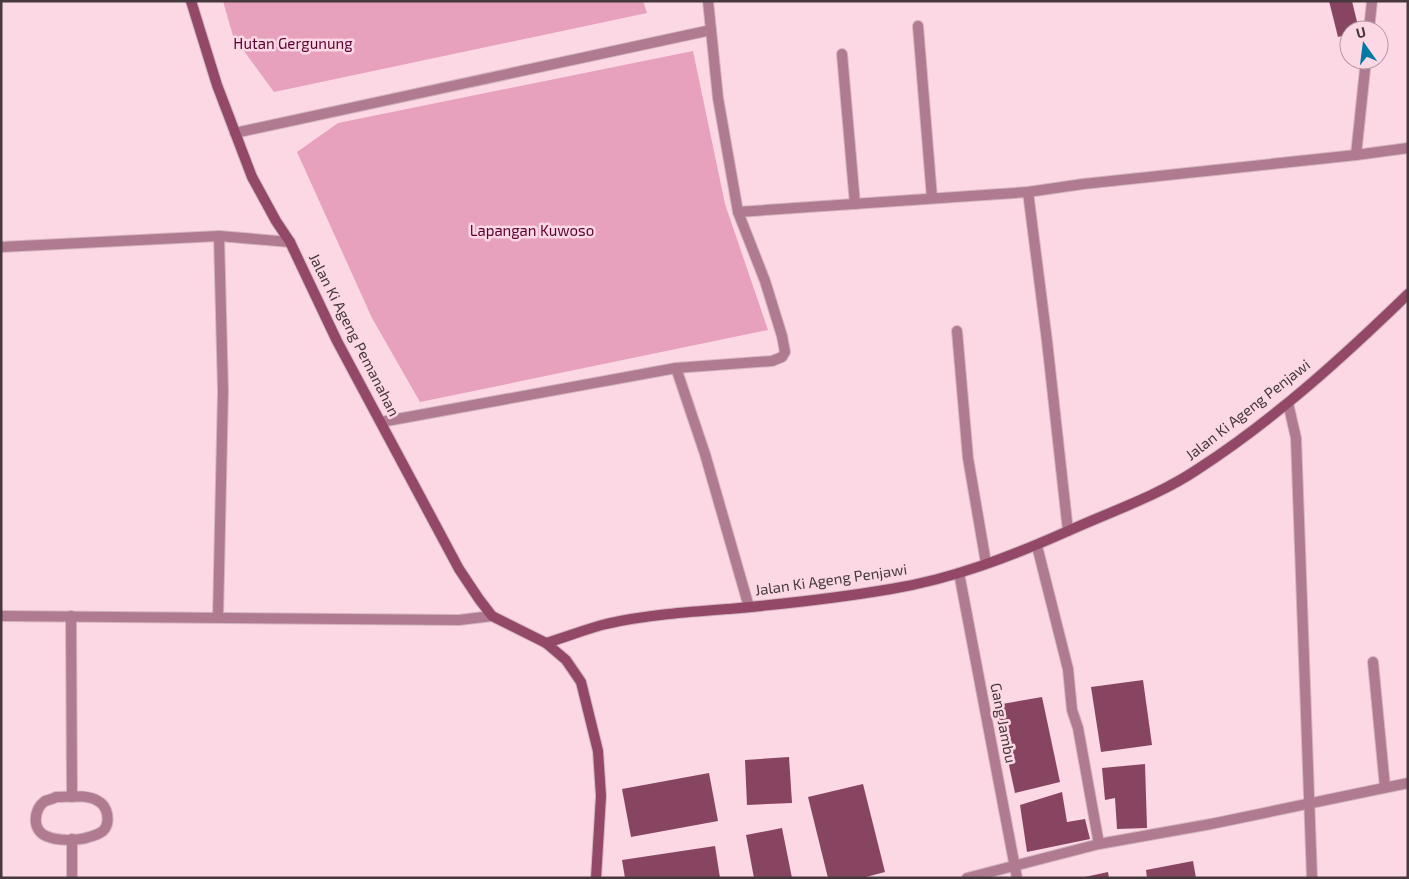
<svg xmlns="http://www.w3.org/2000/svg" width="1409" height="879" font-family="'Exo 2',sans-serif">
<rect width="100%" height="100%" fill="#fbd8e4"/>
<!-- green -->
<g fill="#e7a1bc">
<path d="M223,1H643L647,13L274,92L233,36Z"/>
<path d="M693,51L725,204L768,330L420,402L372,318L297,152L338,123Z"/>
</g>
<!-- building -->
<g fill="#884561">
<path d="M1329,1H1352L1359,30H1349V34L1338,37Z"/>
<path d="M1143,680L1152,745L1101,752L1091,687Z"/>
<path d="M1042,697L1060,782L1015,793L996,705Z"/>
<path d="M789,757L792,803L747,805L745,760Z"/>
<path d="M1145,764L1147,828L1117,829L1115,798L1105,800L1102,768Z"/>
<path d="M709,773L718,821L631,837L622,789Z"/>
<path d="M863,784L885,872L862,878H828L808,797Z"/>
<path d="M1062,792L1067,822L1085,819L1090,839L1027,852L1020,805Z"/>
<path d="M782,828L792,878H754L746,835Z"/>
<path d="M715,846L720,878H625L622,860Z"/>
<path d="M1193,861L1196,878H1147L1146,870Z"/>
<path d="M1108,872L1109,878H1085V877Z"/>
</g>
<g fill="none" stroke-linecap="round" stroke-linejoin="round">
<!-- street casing -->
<g stroke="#d3b5bf" stroke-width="12">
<g id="street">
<path d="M918,26L932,198"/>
<path d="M1369,30L1372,1"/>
<path d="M842,54L855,204"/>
<path d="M1366,60L1356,155L1408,148"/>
<path d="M235,133L711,30"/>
<path d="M1028,192L1047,341L1068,531"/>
<path d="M738,212L1028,192L1083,184L1356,155"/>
<path d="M1,247L219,236L290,242"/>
<path d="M957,331L968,458L986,563"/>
<path d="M676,368L705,454L749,607"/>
<path d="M1288,403L1296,438L1312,878"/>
<path d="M381,422L676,368L772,361L782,357L785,352L782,336L765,281L738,212L718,98L708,1"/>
<path d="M1037,546L1068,669L1072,710L1078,728L1099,844"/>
<path d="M959,573L1017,878"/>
<path d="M1,616L459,620L492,616"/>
<path d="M71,616L72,797"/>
<path d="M218,617L223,391L219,236"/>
<path d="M1373,662L1385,787"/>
<path d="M56,797C69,797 87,794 98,801C108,806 111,823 103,831C99,834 93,836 89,837C77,841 57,841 46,836C32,830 33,810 45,801C48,800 53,799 56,797Z"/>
<path d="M72,839V878"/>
<path d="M967,878L1099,844L1211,824L1408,783"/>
</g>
</g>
<!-- secondary casing -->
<g stroke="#d3b5bf" stroke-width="12">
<g id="secondary">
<path d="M191,1L217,85L252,177L276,221L290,242L337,341L459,569L479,599L492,616L546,643"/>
<path d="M596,878L601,796L598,751L581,682L566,660L546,643C566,637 586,629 606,624C646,615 688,612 729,609C784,604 838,598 891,589C953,579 1012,556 1068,531C1112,511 1158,496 1198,469C1274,420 1343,357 1408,294"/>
</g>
</g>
<!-- street -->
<use href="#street" stroke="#b07b90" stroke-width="10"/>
<!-- secondary -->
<use href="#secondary" stroke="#934868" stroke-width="10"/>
</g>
<g text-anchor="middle" stroke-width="5" stroke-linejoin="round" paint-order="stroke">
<!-- park labels -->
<g font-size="15" fill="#5c0034" stroke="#fbd8e4">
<text x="293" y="49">Hutan Gergunung</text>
<text x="532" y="236">Lapangan Kuwoso</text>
</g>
<!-- street labels -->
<g font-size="15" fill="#46383d" stroke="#fbd8e4">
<text transform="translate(354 335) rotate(63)" y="5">Jalan Ki Ageng Pemanahan</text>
<text transform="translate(1248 410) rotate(-38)" y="5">Jalan Ki Ageng Penjawi</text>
<text transform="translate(831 580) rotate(-8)" y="5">Jalan Ki Ageng Penjawi</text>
<text transform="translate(1003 723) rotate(79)" y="5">Gang Jambu</text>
</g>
</g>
<!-- border -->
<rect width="1409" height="879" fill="none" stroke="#46383d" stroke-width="5"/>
<!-- north arrow -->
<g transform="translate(1364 45) rotate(346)"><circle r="24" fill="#fbd8e4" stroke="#b398a1"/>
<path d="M0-4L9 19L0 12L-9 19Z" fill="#0179a1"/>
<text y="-8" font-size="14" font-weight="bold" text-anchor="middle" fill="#46383d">U</text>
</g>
</svg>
